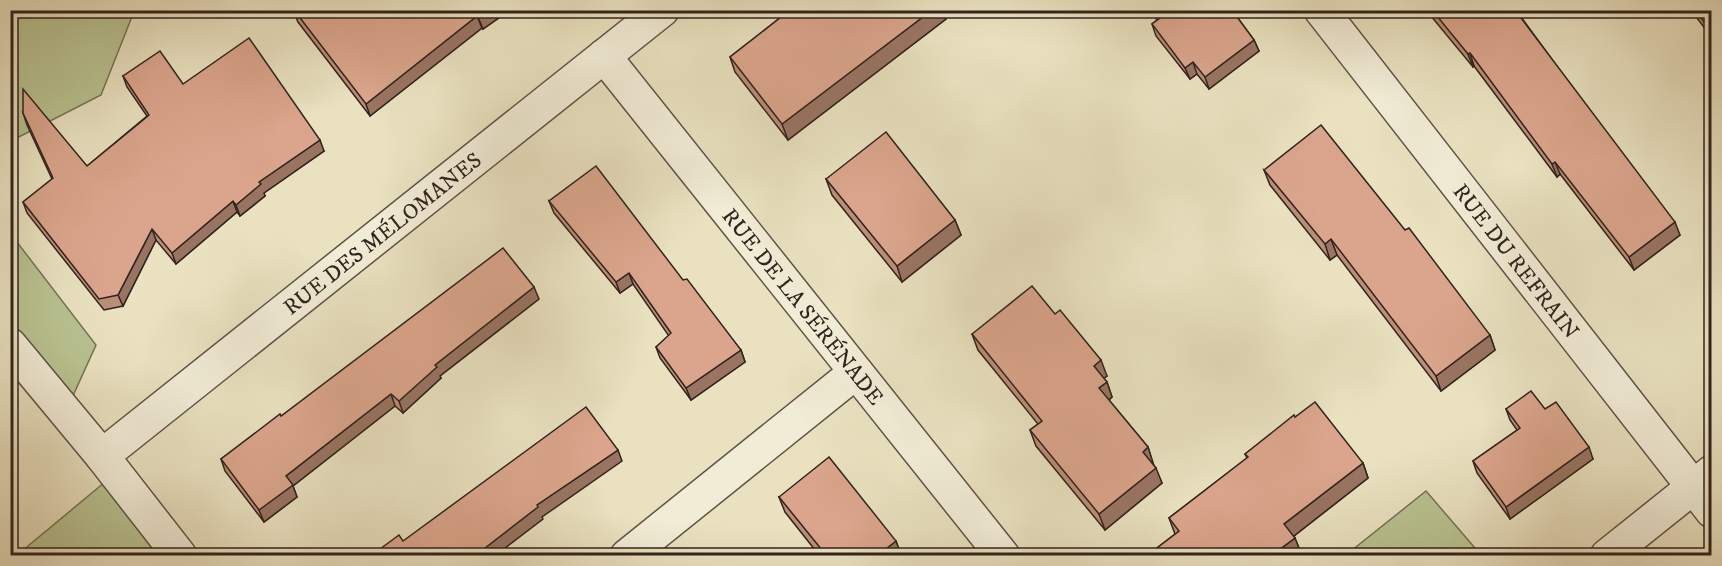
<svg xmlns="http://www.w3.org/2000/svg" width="1722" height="566" font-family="'IM FELL DW Pica',serif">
<rect width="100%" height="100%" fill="#e9e1c0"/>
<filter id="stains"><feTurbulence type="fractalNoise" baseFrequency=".00333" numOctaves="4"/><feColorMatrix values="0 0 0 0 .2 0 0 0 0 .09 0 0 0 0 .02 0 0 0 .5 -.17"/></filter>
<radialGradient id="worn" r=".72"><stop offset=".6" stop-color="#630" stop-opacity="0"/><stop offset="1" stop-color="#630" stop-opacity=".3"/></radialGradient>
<!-- green -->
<g fill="#b9c291" stroke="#757257" stroke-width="1.5">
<path d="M11,11H138L133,14L101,95L11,141Z"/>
<path d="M10,233L96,345L66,411L11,345Z"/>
<path d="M105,482L163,556H16Z"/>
<path d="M1426,491L1481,555H1346Z"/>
</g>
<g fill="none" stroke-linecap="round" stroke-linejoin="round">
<!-- minor casing -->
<g stroke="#5f5246" stroke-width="36">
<g id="minor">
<path id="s1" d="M1321,10L1712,511"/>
<path id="s2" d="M604,56L1003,556"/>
<path d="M10,345L102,456L180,556"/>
<path id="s3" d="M102,456L662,10"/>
<path d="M627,556L856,372"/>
<path d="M1607,556L1712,472"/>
</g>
</g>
<!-- minor -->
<use href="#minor" stroke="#f1ecd6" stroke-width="33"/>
</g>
<!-- wall -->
<g fill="#bb8e78" stroke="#31231d" stroke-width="1.5">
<path d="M293,10H507V12L483,29L482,28L370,116L298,22Z"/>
<path d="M790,10H942L946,19L788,140L735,72L730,57Z"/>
<path d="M1150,10H1232L1254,40L1259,51L1209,89L1197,74L1190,79L1156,36L1152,24L1157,20Z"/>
<path d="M1426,10H1516L1680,235L1634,270L1560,174L1557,177L1474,66L1473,67Z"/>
<path d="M1691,10H1712V38Z"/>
<path d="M123,76L183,84L324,151L264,193L265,196L240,216L237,212L176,264L156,240L123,306L104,310L27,213L23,202L52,179L27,125L23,113L87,166L147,116L127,87Z"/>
<path d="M1264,170L1490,335L1495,350L1441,391L1337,255L1330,260L1270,185Z"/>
<path d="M826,179L955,220L961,235L902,282L832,195Z"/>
<path d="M549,201L683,280L741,350L745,362L691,400L660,358L656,347L669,336L633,284L620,293L554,213Z"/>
<path d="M539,299L440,376L441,378L403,413L395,406L293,486L297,497L264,522L225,471L221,459L281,416Z"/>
<path d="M1055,314L1107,376L1104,378L1107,382L1112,397L1109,400L1148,447L1153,463L1162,483L1105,530L1036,446L1030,430L1038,424L978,350L972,334Z"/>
<path d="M1506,409H1545L1593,459L1510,519L1477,473L1473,461L1517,430L1510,420Z"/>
<path d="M1295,417L1363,463L1368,478L1294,536L1301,553L1298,555H1150L1149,554L1175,534L1169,518L1247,458L1245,454Z"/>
<path d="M779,497L896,541L901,555H819L785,512Z"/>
</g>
<!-- shaded-wall -->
<g fill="#997462" stroke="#31231d" stroke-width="1.5">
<path d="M488,10H507V12L483,29L478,17Z"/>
<path d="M932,10H942L946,19L788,140L782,124Z"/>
<path d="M477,16L482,28L370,116L366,104Z"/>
<path d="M1254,40L1259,51L1209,89L1205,77Z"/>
<path d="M1470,53L1474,66L1473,67L1468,54Z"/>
<path d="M1193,62L1197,74L1190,79L1185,68Z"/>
<path d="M320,140L324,151L264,193L265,196L240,216L236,205L259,182Z"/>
<path d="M1555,162L1560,174L1557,177L1552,164Z"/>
<path d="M233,201L237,212L176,264L172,253Z"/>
<path d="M955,220L961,235L902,282L897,266Z"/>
<path d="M1675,222L1680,235L1634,270L1629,257Z"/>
<path d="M152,229L156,240L123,306L118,295Z"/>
<path d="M1331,239L1337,255L1330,260L1325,244Z"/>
<path d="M629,273L633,284L620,293L616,282Z"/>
<path d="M534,287L539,299L440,376L441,378L403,413L399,401L435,365Z"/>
<path d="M1490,335L1495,350L1441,391L1436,376Z"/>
<path d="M741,350L745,362L691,400L686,388Z"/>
<path d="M1101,360L1107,376L1100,381L1094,366Z"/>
<path d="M1107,382L1112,397L1105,403L1099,388Z"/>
<path d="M391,394L395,406L293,486L297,497L264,522L259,510L286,476Z"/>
<path d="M1148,447L1153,463L1148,467L1143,452Z"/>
<path d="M1589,447L1593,459L1510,519L1506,507Z"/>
<path d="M618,450L622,461L542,517L543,519L496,555H476L537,505Z"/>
<path d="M1363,463L1368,478L1290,539L1284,524Z"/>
<path d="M1156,468L1162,483L1105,530L1099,514Z"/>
<path d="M1295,538L1301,553L1298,555H1272Z"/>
<path d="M896,541L901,555H878Z"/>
</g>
<!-- building -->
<g fill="#daa58c" stroke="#31231d" stroke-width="1.5">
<path d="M294,10H488L478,17L477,16L366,104Z"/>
<path d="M790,10H932L782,124L730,57Z"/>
<path d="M1155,10H1232L1254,40L1205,77L1193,62L1185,68L1152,24L1160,18Z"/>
<path d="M1432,10H1515L1675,222L1629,257L1555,162L1552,164L1470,53L1468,54Z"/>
<path d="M1695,10H1712V32L1711,31Z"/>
<path d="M249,38L320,140L259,182L261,184L236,205L233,201L172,253L152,229L118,295L99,299L23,202L53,178L23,113V89L87,166L149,115L123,76L160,51L183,84Z"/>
<path d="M1321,125L1405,230L1409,228L1490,335L1436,376L1331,239L1325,244L1264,170Z"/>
<path d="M886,132L955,220L897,266L826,179Z"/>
<path d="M596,166L683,280L687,279L741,350L686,388L656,347L671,333L629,273L616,282L549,201Z"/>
<path d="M503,248L534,287L435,365L437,367L399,401L391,394L286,476L293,485L259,510L221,459L280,414L281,416Z"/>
<path d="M1032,286L1055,314L1060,310L1101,360L1094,366L1107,382L1099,388L1148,447L1143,452L1156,468L1099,514L1030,430L1042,421L972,334Z"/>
<path d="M1531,391L1545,409L1556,402L1589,447L1506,507L1473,461L1520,428L1506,409Z"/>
<path d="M1315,402L1363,463L1284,524L1295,538L1272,555H1151L1149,554L1179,531L1169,518L1248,457L1245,454L1294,415L1295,417Z"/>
<path d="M586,407L618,450L537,505L538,507L476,555H372L399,535L403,541Z"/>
<path d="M829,457L896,541L878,555H826L779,497Z"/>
</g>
<g text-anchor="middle" stroke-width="4.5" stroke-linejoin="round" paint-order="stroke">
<!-- street labels -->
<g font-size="22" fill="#31231d" stroke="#f1ecd6">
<text dy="8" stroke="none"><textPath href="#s3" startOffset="358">RUE DES MÉLOMANES</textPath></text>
<text dy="8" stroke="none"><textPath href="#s1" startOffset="318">RUE DU REFRAIN</textPath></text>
<text dy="8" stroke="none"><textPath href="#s2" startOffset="320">RUE DE LA SÉRÉNADE</textPath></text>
</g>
</g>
<!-- margin -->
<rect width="1722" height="566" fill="none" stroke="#e9e1c0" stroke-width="36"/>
<rect x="12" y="12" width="1698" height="542" fill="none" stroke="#31231d" stroke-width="3"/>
<rect x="18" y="18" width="1686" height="530" fill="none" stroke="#31231d" stroke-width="1.5"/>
<rect width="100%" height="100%" filter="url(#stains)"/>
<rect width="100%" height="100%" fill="url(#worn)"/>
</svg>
